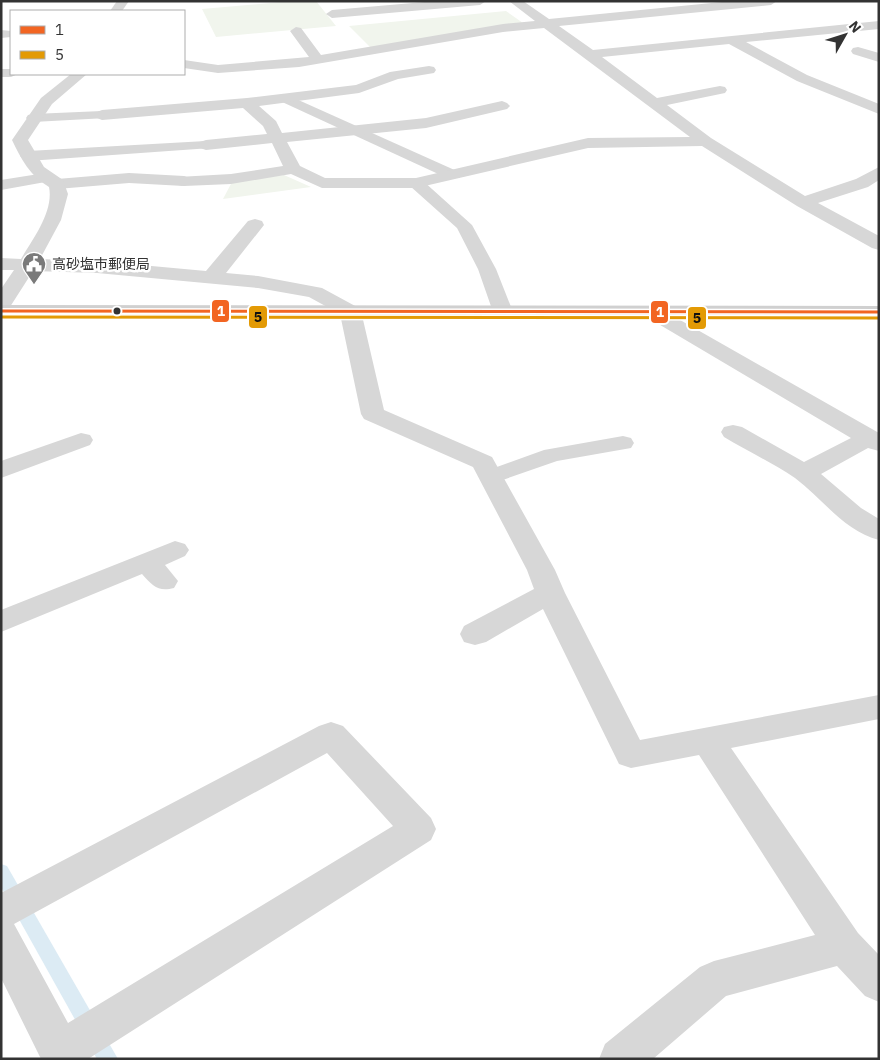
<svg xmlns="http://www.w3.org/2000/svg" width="880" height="1060" font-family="'IBM Plex Sans','Noto Sans JP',sans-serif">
<rect width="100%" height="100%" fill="#fff"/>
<!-- green -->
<g fill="#f1f5ed">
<path d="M292,1H316L336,26L216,37L202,9Z"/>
<path d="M506,11L523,23L372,49L349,26Z"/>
<path d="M284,175L311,187L223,199L232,182Z"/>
</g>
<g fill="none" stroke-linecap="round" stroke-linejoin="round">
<!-- stream -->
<path fill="#dcebf4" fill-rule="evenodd" d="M1,864L7,866L118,1059H97L1,887Z"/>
<!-- service -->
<g fill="#d7d7d7" fill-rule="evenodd">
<path d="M1,30L11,31V37L1,38Z"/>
<path d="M285,94L459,172L461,175L459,178H447L280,101L278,98L280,95Z"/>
<path d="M102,111L109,115L107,118L33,122L28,121L26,118L28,115L33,114Z"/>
<path d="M206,141L211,142L213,145L211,148L28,161L23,159L20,156L23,153L28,151Z"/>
<path d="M45,173L51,175L53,178L51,181L1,190V180Z"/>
<path d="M129,173L184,176L190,178L192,181L190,184L184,186L129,183L57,189L51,187L49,184L51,181L57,179Z"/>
<path d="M416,178L422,180L472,225L496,269L513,312L510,316L503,318L496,316L493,312L478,269L457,228L410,186L408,183L410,180Z"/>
<path d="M623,436L631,438L634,443L631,448L557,461L491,484L483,482L479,477L483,472L544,450Z"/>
</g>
<!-- minor -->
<g fill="#d7d7d7" fill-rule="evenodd">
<path d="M117,1H129L122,11H110Z"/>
<path d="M436,1H486L480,5L332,18L326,14L332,10Z"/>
<path d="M509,1H523L549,19L732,1H777L771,5L559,26L593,50L879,21V29L746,42L807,75L879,104V114L797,81L729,44L602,57L657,98L720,86L725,87L727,90L725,93L667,105L711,138L805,196L856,179L879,167V180L868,187L818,203L879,236V250L872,248L797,206L702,146L588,148L416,188H322L291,174L231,184L184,186L178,185L175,181L178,177L231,174L283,166L272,143L206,150L200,148L198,145L200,142L206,140L267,134L263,126L243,108L102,120L97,118L94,115L97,112L102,110L247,98L356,85L390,72L429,66L434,67L436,70L434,73L398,79L359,93L259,106L276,121L282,133L426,118L502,101L507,103L510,106L507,109L426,128L287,142L300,166L325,178H416L588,138L690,137L544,28L503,32L299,67L218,73L184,68V60L218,65L309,57L290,31L296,27L301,28L321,55L503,24L535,21Z"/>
<path d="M858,47L879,53V62L853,54L851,51L853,48Z"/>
<path d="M1,69H11V74H18L11,77H1Z"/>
<path d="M71,74H87L52,104L28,140L44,167L63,180L68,194L61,220L40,259L97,261L206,271L248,221L255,219L262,221L264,225L226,273L258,276L322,288L357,307L361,311L384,410L492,457L555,570L565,593L640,740L879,695V719L731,748L858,933L879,955V1002L865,996L837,966L726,996L653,1059H599L605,1044L700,967L714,961L815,935L699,755L631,768L619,764L543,609L486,642L475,645L464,642L460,634L464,626L534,589L527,570L473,467L364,419L361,414L340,314L309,297L258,288L97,273L33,271L8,310L1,312V289L14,270H1V258L21,259C33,239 54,211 49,187C30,176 21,159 12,140L41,98Z"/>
<path d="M652,306L659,308L879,433V451L868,448L821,474L861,508L879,519V540C844,531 823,499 795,478C773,463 747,451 724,437L721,432L724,427L733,425L742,427L804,462L851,438L645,316L641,312L645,308Z"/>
<path d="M81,433L90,435L93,440L90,445L1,478V461Z"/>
<path d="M175,541L185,544L189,550L185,556L165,565L178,581L174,588C158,592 153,586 142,574L1,632V610Z"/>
<path d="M331,722L343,726L431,818L436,829L431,840L88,1059H41L1,978V893L319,726ZM327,753L393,826L68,1023L14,924Z"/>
</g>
<!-- secondary -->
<path fill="#d0d0d0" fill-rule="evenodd" d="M1,305L879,306V318L1,317Z"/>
<!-- bus-1 casing -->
<g stroke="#fff" stroke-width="6">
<path id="bus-1" d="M1,311L879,312"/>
</g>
<!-- bus-2 casing -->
<g stroke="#fff" stroke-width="6">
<path id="bus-2" d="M1,317L879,318"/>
</g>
<!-- bus-1 -->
<use href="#bus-1" stroke="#f26522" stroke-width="3"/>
<!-- bus-2 -->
<use href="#bus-2" stroke="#e39a05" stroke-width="3"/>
</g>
<!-- icons -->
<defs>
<g id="civic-pin" transform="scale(1.25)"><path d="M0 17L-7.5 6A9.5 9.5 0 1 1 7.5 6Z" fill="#7a7a7a" stroke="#fff"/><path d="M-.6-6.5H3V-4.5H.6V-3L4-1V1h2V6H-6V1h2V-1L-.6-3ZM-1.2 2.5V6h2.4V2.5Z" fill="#fff"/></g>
</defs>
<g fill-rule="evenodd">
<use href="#civic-pin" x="34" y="264"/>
</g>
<!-- markers -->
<circle fill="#333" stroke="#fff" stroke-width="2" cx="117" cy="311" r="4.5"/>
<g text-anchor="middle" stroke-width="5" stroke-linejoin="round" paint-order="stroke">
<!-- far-poi labels -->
<g font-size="14" fill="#333" stroke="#fff" text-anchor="start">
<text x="52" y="269">高砂塩市郵便局</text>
</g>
</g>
<g stroke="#fff" stroke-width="2">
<rect x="211" y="299" width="19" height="24" rx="5" fill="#f26522"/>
<rect x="650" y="300" width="19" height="24" rx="5" fill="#f26522"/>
<rect x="248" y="305" width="20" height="24" rx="5" fill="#e39a05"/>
<rect x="687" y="306" width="20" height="24" rx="5" fill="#e39a05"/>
</g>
<g font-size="14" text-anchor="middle" font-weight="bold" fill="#fff">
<text x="221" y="316">1</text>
<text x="660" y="317">1</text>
</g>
<g font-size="14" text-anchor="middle" font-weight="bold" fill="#111">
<text x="258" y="322">5</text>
<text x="697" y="323">5</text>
</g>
<!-- border -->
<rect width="880" height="1060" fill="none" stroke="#333333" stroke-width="5"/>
<!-- legend -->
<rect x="10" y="10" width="175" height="65" fill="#ffffff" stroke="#adadad"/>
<rect x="20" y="26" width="25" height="8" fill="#f26522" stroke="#adadad"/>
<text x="55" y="35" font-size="15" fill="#333333">1</text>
<rect x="20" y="51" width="25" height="8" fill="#e39a05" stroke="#adadad"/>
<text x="55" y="60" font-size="15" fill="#333333">5</text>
<!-- north arrow -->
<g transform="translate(845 35) rotate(51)" stroke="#ffffff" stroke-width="4" paint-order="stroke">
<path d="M0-4L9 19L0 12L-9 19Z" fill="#333333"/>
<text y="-8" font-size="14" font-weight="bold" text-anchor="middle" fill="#333333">N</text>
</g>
</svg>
